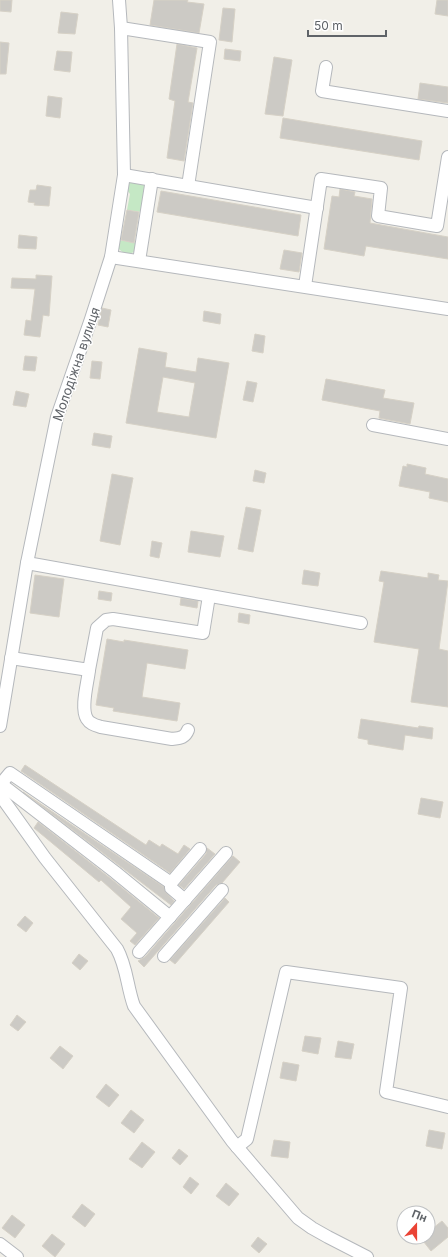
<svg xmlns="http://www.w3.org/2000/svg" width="448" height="1257" font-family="Inter,sans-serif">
<rect width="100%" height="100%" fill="#f1efe8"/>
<!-- green -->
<g fill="#c5e8c5">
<path d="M129,182L146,184L142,212L127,210L130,194L127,190Z"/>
<path d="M118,240L137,243L134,252C127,255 124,254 119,249Z"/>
</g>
<!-- building -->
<g fill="#cccac5" stroke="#d6d1c6" fill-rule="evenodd">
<path d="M0,0H12L11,12L0,11Z"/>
<path d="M154,0H188L187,2L204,4L199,33L150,25Z"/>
<path d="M437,0H448V16L435,14Z"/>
<path d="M223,8L235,9L232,42L219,40Z"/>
<path d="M61,12L78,14L75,34L58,33Z"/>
<path d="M0,42L9,43L6,74H0Z"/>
<path d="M177,44L197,48L188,102L193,103L184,161L167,158L175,101L169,99Z"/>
<path d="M225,49L241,51L240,61L224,59Z"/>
<path d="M57,51L72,52L70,72L54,70Z"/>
<path d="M274,57L292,60L283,116L265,114Z"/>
<path d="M420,83L448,87V103L418,99Z"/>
<path d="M48,96L62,98L60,118L46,116Z"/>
<path d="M283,118L422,141L419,160L280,138Z"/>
<path d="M37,185L51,187L49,206L34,205L35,203L28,202L30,190H36Z"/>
<path d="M340,189L355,192L354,196L372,199L370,223L448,237V259L366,246L364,256L324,249L332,196L339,197Z"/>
<path d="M161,191L301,215L298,236L157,212Z"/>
<path d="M127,210L139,212L134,243L121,240Z"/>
<path d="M19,235L37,237L36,249L18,248Z"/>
<path d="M284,250L302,253L299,272L280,269Z"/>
<path d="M36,275L52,276L49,316L43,315L40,337L24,335L26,320L31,321L35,289L11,288L12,278L36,279Z"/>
<path d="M102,308L111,310L108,327L98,325Z"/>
<path d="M204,311L221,314L220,324L203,321Z"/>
<path d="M255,334L265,336L263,353L252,351Z"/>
<path d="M139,348L167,353L165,367L196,372L198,358L229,363L216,438L126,423ZM163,377L195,383L189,417L157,412Z"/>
<path d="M25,356L37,357L35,371L23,370Z"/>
<path d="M92,361L102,362L100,379L90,378Z"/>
<path d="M326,379L385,390L383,398L414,403L410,424L379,418L380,411L322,400Z"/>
<path d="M247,381L257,383L253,402L243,400Z"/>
<path d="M16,391L29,394L26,407L13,405Z"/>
<path d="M94,433L112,436L110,448L92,445Z"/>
<path d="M407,464L426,468L425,474L448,479V502L429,498L430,492L399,486L403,466L407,467Z"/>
<path d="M255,470L266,473L264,483L253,481Z"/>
<path d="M112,474L133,478L120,545L100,541Z"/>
<path d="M246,507L261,510L253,552L238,549Z"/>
<path d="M191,531L224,536L220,557L188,552Z"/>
<path d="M152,541L162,543L159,558L150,556Z"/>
<path d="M304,570L320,573L318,586L302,584Z"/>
<path d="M381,571L428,578V573L439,575L438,580L448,581L439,649L448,651V707L411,702L419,649L374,642L384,582L379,581Z"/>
<path d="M35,575L64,579L59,617L30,613Z"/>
<path d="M99,591L112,593L111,601L98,599Z"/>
<path d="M181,598L198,601L197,608L180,605Z"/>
<path d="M239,613L250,615L249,624L238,622Z"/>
<path d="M107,639L124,642V640L188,650L185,669L147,663L142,697L180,703L177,721L113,711L114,708L96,705Z"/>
<path d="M361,719L418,728L419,726L433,728L432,739L405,735L403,750L368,744V740L358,738Z"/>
<path d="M25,765L146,845L149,840L160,847L162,844L178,854L184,845L190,849L170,873L21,771Z"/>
<path d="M23,792L164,887L166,893L174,901L171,905Z"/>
<path d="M421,798L443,802L440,818L418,814Z"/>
<path d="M38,822L110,878L159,918L135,945L130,941L137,933L121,919L131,907L101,880L99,882L34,828Z"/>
<path d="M207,848L215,854L184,889L179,885L206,854Z"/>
<path d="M233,856L240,862L222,883L216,885L144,967L138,961L145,957Z"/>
<path d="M225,898L229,902L175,964L170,960Z"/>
<path d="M25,916L33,923L26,932L17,925Z"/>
<path d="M79,954L88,961L80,970L72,963Z"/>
<path d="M17,1015L26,1022L18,1031L10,1025Z"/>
<path d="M305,1036L321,1038L318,1054L302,1051Z"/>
<path d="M338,1041L354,1044L351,1059L335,1057Z"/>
<path d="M60,1046L73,1056L63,1069L50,1058Z"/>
<path d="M283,1062L299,1065L296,1081L280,1078Z"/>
<path d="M106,1084L119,1095L109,1107L96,1097Z"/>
<path d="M131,1110L144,1120L134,1133L121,1123Z"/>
<path d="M429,1130L445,1133L442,1149L426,1146Z"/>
<path d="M274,1140L290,1142L288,1158L271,1156Z"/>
<path d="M142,1142L155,1152L142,1168L129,1159Z"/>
<path d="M179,1149L188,1156L180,1165L172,1158Z"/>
<path d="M190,1177L199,1184L191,1194L183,1187Z"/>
<path d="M226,1183L239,1194L229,1206L216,1196Z"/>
<path d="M82,1204L95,1214L85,1227L72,1217Z"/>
<path d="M12,1215L25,1225L15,1238L2,1228Z"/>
<path d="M442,1221L448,1228V1237L431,1251L420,1237H428V1232Z"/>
<path d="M52,1234L65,1244L55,1257L42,1246Z"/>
<path d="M258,1237L267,1244L259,1253L251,1246Z"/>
</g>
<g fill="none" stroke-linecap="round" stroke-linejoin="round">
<!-- minor casing -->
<g stroke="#b5b8bc" stroke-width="14">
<g id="minor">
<path d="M121,28L210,42L188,186"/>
<path d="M326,67L322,91L448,111"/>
<path d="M124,175L317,208"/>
<path d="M111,257L448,309"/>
<path d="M139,261L152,179"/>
<path d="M305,286L321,179L381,188L378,216L437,226L448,157"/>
<path d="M373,425L448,439"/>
<path d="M27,563L361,623"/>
<path d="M11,658L89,670L97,628L106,620L113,619L203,633L209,596"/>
<path d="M89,670C88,682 80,708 87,719C90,724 95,725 101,727L172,739C180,738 185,738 188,730"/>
<path d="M0,726L27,563L57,417L91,319L111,257L124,175L121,28L119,0"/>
<path d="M1,784L115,872L170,917"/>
<path d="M0,785L10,773L171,883L200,849"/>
<path d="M0,795L45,858L117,949C127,967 127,987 134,1006L232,1141L298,1218L312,1228L328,1237L367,1257"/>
<path d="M171,883V888L185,900"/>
<path d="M139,952L226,853"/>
<path d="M164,956L222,890"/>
<path d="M237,1147L247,1139L286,972L401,988L386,1092L448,1107"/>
<path d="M0,1244L17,1257"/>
</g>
</g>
<!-- minor -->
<use href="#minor" stroke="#fff" stroke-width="12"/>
</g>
<g text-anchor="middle" stroke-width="3" stroke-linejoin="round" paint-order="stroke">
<!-- street labels -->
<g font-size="13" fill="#5f6368" stroke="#fff">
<text transform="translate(76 364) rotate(-71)" y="5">Молодіжна вулиця</text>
</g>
</g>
<!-- north arrow -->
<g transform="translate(416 1225) rotate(21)"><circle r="19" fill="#ffffff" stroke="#bfc1c3"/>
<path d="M0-3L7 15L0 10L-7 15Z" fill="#ea4335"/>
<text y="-6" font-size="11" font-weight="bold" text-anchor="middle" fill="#5f6368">Пн</text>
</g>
<!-- scale -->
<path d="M308 30v6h78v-6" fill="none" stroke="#5f6368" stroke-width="2"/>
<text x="314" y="30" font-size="12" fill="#5f6368" stroke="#ffffff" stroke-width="3" paint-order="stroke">50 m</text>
</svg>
